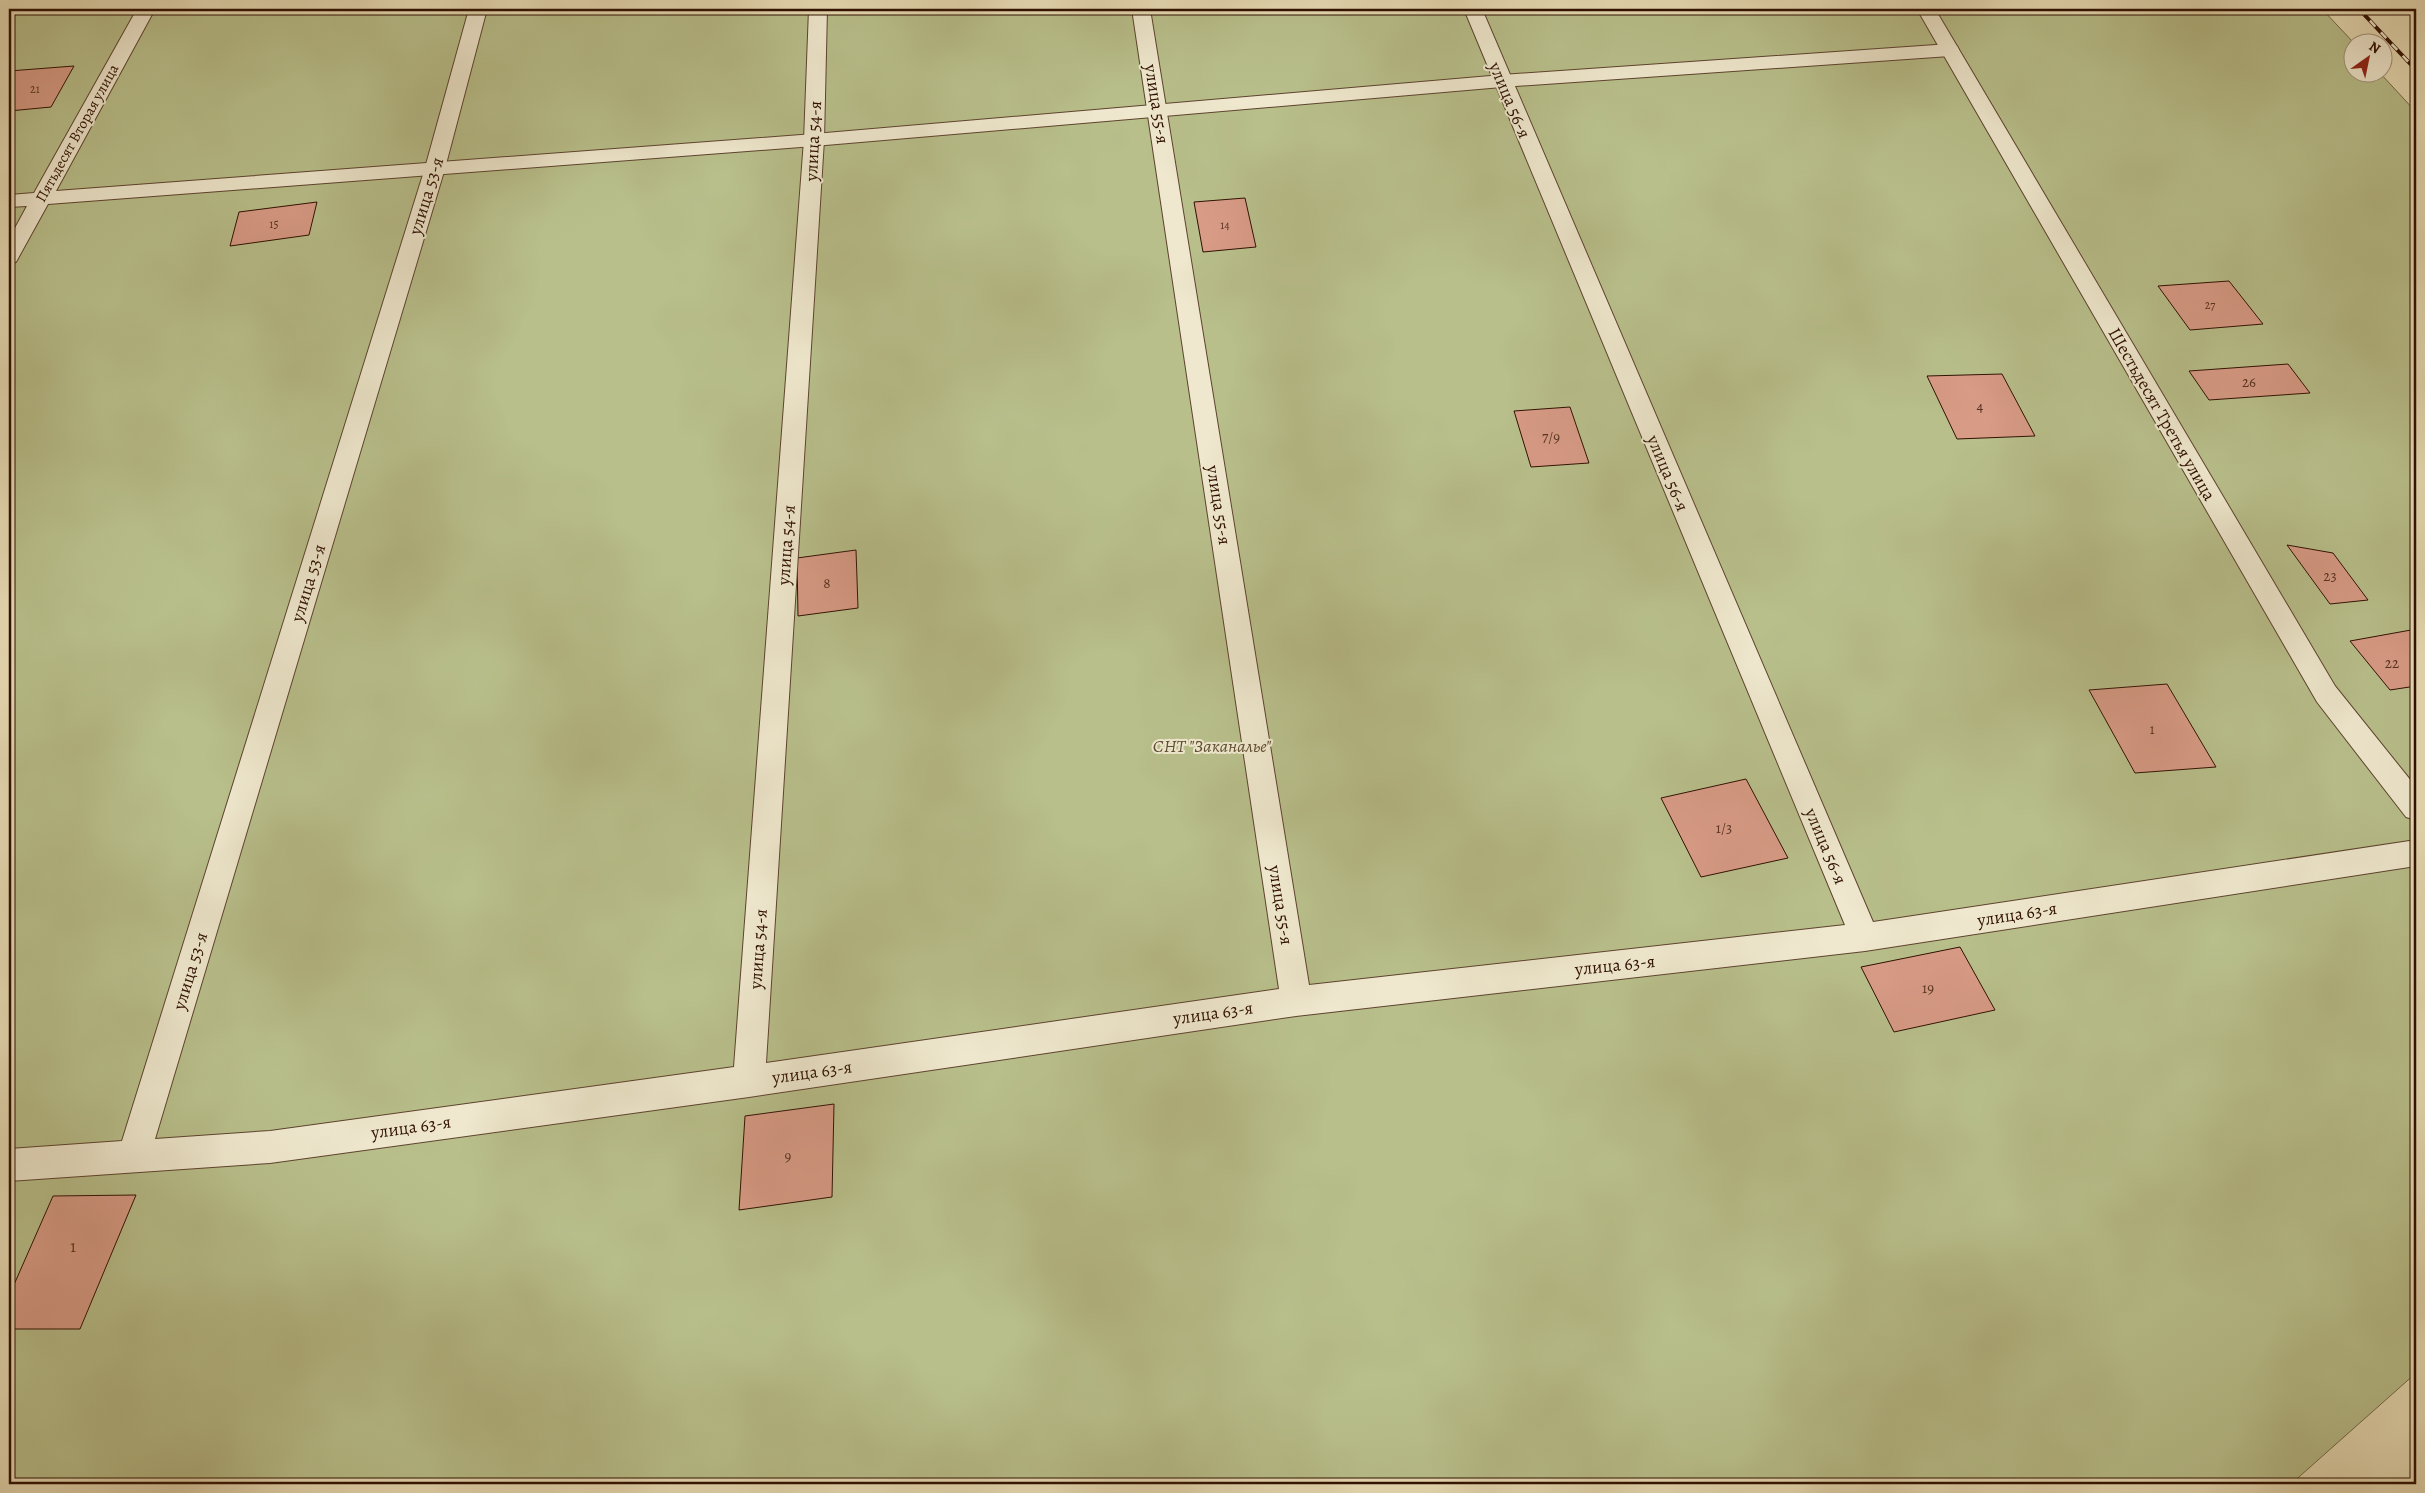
<svg xmlns="http://www.w3.org/2000/svg" width="2425" height="1493" font-family="Alegreya,serif">
<rect width="100%" height="100%" fill="#e7dbb4"/>
<filter id="stains"><feTurbulence type="fractalNoise" baseFrequency=".004" numOctaves="4"/><feColorMatrix values="0 0 0 0 .2 0 0 0 0 .09 0 0 0 0 .02 0 0 0 .5 -.17"/></filter>
<radialGradient id="worn" r=".72"><stop offset=".6" stop-color="#630" stop-opacity="0"/><stop offset="1" stop-color="#630" stop-opacity=".3"/></radialGradient>
<!-- green -->
<path fill="#b8bf8b" stroke="#746846" d="M9,9H2322L2353,42L2352,72L2380,73L2416,112V1373L2291,1484H9Z"/>
<!-- building -->
<g fill="#d89b86" stroke="#2f1001">
<path d="M74,66L51,107L9,111V71Z"/>
<path d="M1245,198L1256,247L1203,252L1194,202Z"/>
<path d="M317,202L309,235L230,246L239,212Z"/>
<path d="M2229,281L2263,324L2190,330L2158,286Z"/>
<path d="M2288,364L2310,393L2209,400L2189,371Z"/>
<path d="M2002,374L2035,436L1957,439L1927,376Z"/>
<path d="M1570,407L1589,463L1531,467L1514,411Z"/>
<path d="M2287,545L2333,553L2368,600L2330,604Z"/>
<path d="M856,550L858,608L798,616L797,558Z"/>
<path d="M2411,630L2416,637V686L2390,690L2350,641Z"/>
<path d="M2167,684L2216,767L2135,773L2089,690Z"/>
<path d="M1746,779L1788,858L1701,877L1661,798Z"/>
<path d="M1960,947L1995,1010L1894,1032L1861,967Z"/>
<path d="M834,1104L832,1197L739,1210L745,1116Z"/>
<path d="M136,1195L80,1329H9V1296L53,1196Z"/>
</g>
<g fill="none" stroke-linecap="round" stroke-linejoin="round">
<!-- lane casing -->
<g stroke="#5d432e" stroke-width="2">
<path id="lane" d="M137,9H155L56,191L814,134L1502,75L1950,44L1957,46L1959,50L1957,54L1950,56L1502,87L814,146L48,204L16,262L9,264V239L27,206L9,207V195L34,193Z"/>
</g>
<!-- street casing -->
<g stroke="#5d432e" stroke-width="2">
<g id="street">
<path d="M469,9H487L445,168L155,1139L270,1131L734,1067L804,140L809,9H827L824,140L766,1063L1279,989L1132,9H1150L1309,985L1845,925L1464,9H1482L1873,922L2416,840V866L1865,951L1296,1016L749,1097L270,1163L9,1181V1149L122,1141L425,168Z"/>
<path d="M1917,9H1935L2335,686L2416,787V820L2406,817L2317,702Z"/>
</g>
</g>
<!-- lane -->
<use href="#lane" fill="#efe8ce" fill-rule="evenodd"/>
<!-- street -->
<use href="#street" fill="#efe8ce" fill-rule="evenodd"/>
<!-- rail casing -->
<g stroke="#2f1001" stroke-width="4">
<path id="rail" d="M2359,9L2416,70"/>
</g>
<!-- rail -->
<use href="#rail" stroke="#efe8ce" stroke-width="2.5" stroke-dasharray="8" stroke-linecap="butt"/>
</g>
<g text-anchor="middle" stroke-width="4" stroke-linejoin="round" paint-order="stroke">
<!-- far-number labels -->
<g font-size="12" fill="#593322">
<text x="35" y="93">21</text>
<text x="274" y="228">15</text>
<text x="1225" y="229">14</text>
<text x="2210" y="309">27</text>
</g>
<!-- far-street labels -->
<g font-size="15" fill="#2f1001" stroke="#efe8ce">
<text transform="translate(77 133) rotate(-61)" y="5">Пятьдесят Вторая улица</text>
</g>
<!-- number labels -->
<g font-size="15" fill="#593322">
<text x="2249" y="387">26</text>
<text x="1980" y="411">4</text>
<text x="1551" y="442">7/9</text>
<text x="2330" y="581">23</text>
<text x="827" y="588">8</text>
<text x="2392" y="668">22</text>
<text x="2152" y="734">1</text>
<text x="1724" y="833">1/3</text>
<text x="1928" y="993">19</text>
<text x="788" y="1161">9</text>
</g>
<!-- street labels -->
<g font-size="18" fill="#2f1001" stroke="#efe8ce">
<text transform="translate(1510 100) rotate(67)" y="6">улица 56-я</text>
<text transform="translate(1157 104) rotate(81)" y="6">улица 55-я</text>
<text transform="translate(813 141) rotate(-87)" y="6">улица 54-я</text>
<text transform="translate(426 196) rotate(-73)" y="6">улица 53-я</text>
<text transform="translate(2162 414) rotate(60)" y="6">Шестьдесят Третья улица</text>
<text transform="translate(1668 473) rotate(67)" y="6">улица 56-я</text>
<text transform="translate(1219 505) rotate(81)" y="6">улица 55-я</text>
<text transform="translate(786 545) rotate(-86)" y="6">улица 54-я</text>
<text transform="translate(308 583) rotate(-73)" y="6">улица 53-я</text>
<text transform="translate(1826 846) rotate(67)" y="6">улица 56-я</text>
<text transform="translate(1281 905) rotate(81)" y="6">улица 55-я</text>
<text transform="translate(2017 914) rotate(-9)" y="6">улица 63-я</text>
<text transform="translate(758 949) rotate(-86)" y="6">улица 54-я</text>
<text transform="translate(1615 965) rotate(-6)" y="6">улица 63-я</text>
<text transform="translate(190 971) rotate(-73)" y="6">улица 53-я</text>
<text transform="translate(1213 1013) rotate(-8)" y="6">улица 63-я</text>
<text transform="translate(812 1072) rotate(-8)" y="6">улица 63-я</text>
<text transform="translate(411 1127) rotate(-8)" y="6">улица 63-я</text>
</g>
<!-- park labels -->
<g font-size="18" font-style="italic" fill="#5f4d31" stroke="#efe8ce">
<text x="1212" y="752">СНТ "Заканалье"</text>
</g>
<!-- near-number labels -->
<g font-size="18" fill="#593322">
<text x="73" y="1252">1</text>
</g>
</g>
<!-- margin -->
<rect width="2425" height="1493" fill="none" stroke="#e7dbb4" stroke-width="30"/>
<rect x="10" y="10" width="2405" height="1473" fill="none" stroke="#2f1001" stroke-width="2.5"/>
<rect x="15" y="15" width="2395" height="1463" fill="none" stroke="#2f1001"/>
<!-- north arrow -->
<g transform="translate(2368 58) rotate(33)"><circle r="24" fill="#efe8ce" stroke="#a2927c"/>
<path d="M0-4L9 19L0 12L-9 19Z" fill="#8f2418"/>
<text y="-8" font-size="14" font-weight="bold" text-anchor="middle" fill="#2f1001">N</text>
</g>
<rect width="100%" height="100%" filter="url(#stains)"/>
<rect width="100%" height="100%" fill="url(#worn)"/>
</svg>
